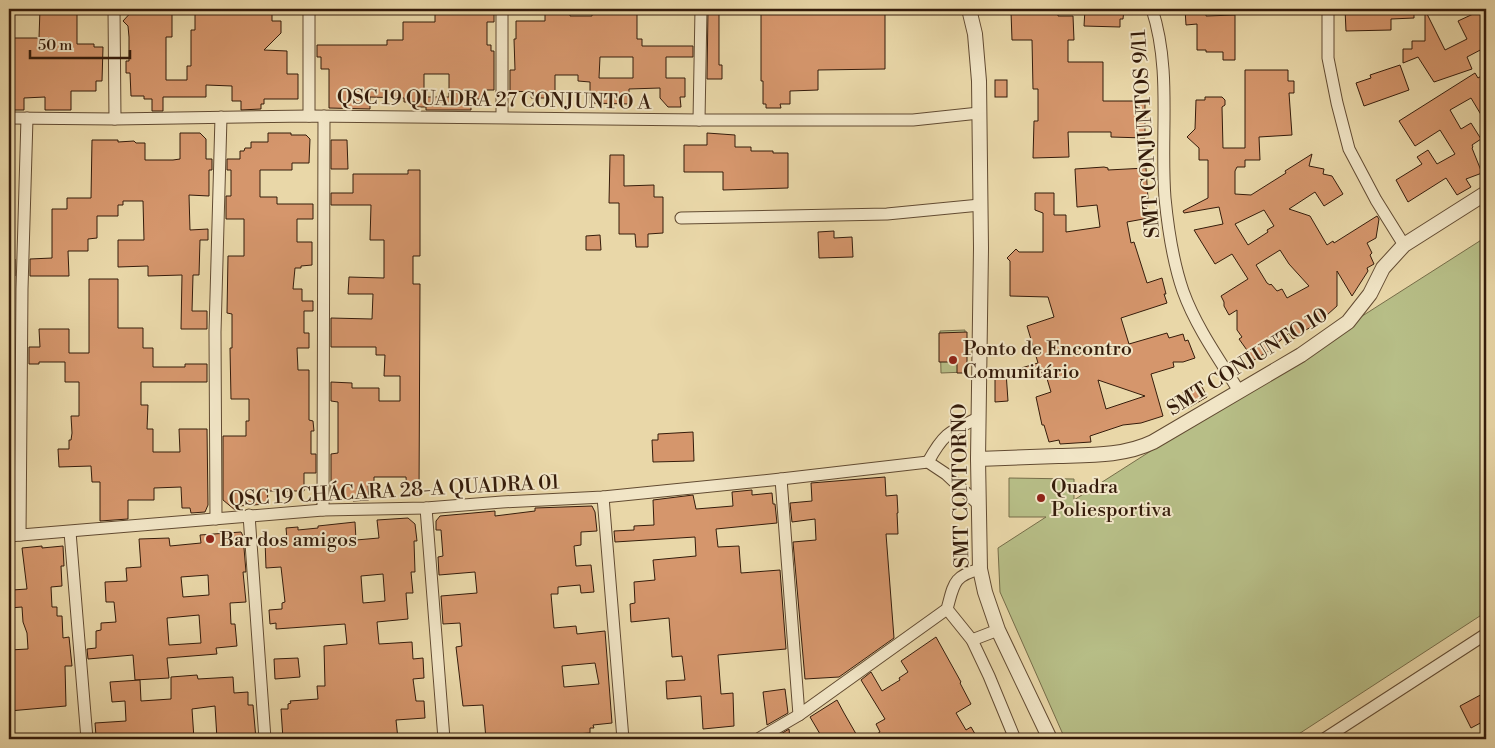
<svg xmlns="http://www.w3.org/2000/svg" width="1495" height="748" font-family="'Libre Bodoni',serif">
<rect width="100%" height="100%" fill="#e9d7a8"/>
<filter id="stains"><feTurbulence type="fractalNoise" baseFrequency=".004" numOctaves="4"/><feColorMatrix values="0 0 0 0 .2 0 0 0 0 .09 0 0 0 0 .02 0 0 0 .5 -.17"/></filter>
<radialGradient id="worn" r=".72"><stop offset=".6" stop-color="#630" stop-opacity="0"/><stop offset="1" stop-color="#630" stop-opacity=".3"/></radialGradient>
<!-- green -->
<g fill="#b7be87" stroke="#766d49">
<path d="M1486,237V612L1291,739H1065L1000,592L998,548L1046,517H1009V478L1074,479V500Z"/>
<path d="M965,330L966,372L941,373L940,331Z"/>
</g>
<!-- building -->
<g fill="#d5966c" stroke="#351c0b" fill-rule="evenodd">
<path d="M40,9H77V44H94V47H103L102,81H96V91H71V110H45V97L24,98V110H12V62H9V38H39Z"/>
<path d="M134,9H144L148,13H172V37H166V80H187V66H191V30H195V9H272V21H281V33L264,50L287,51V74H298V99H264V104H261V109L241,110V101H232V86L206,85V97H163V111H152V99H144V96H131L130,73H126V61H129V37L128,26L123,21Z"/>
<path d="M435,9H494V22H487V45H491V51H494V90H484V99H471V110H426V107H416V102H404V98L370,97V109L329,108V69H321V57H317V45H387V40H403V22H435ZM424,74H449V97H424Z"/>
<path d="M545,9H570V16H592V9H637V39H642V46H693V57H666V78H685V97H680L681,107H668L660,98V88L629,89V104L590,103V82L578,81V75H555V98H531L532,92L510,91V70H515L514,39H516V21H545ZM600,57H633V78H599Z"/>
<path d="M708,9H719V65H722V79H707Z"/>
<path d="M761,9H885V69L818,70V90L790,91V104H780L781,108H766V104H763V81H761Z"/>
<path d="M1085,9H1124L1123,19H1120V27L1084,26Z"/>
<path d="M1185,9H1206V16L1235,15V60H1223V52H1206V50H1197V24L1186,25Z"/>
<path d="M1345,9H1414V18L1391,19V30L1346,31Z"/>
<path d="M1484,9H1486V47L1467,57L1472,69L1434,82L1418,57L1403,63V49H1412V41H1425V10L1445,50L1467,39L1458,21Z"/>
<path d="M1014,11H1058V16H1073L1074,40H1068V62H1103V101H1145V138L1111,137V132H1068L1069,157L1033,158L1034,121H1038V89H1033L1032,40H1012L1011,12H1014Z"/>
<path d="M1400,65L1409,90L1364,106L1356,83L1371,78L1370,75Z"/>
<path d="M1245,70H1288V81H1294V93H1289L1292,135L1259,137L1260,160H1245V167H1237L1235,171V194L1251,195L1286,173L1285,171L1312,154L1309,166L1324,169L1323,174L1332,176L1343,194L1324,206L1315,192L1289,209L1310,216L1327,245L1333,241L1334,243L1377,216L1379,219L1376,238L1367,243L1372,253L1370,255L1374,264L1367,268L1368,271L1352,296L1337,271V306L1318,323L1304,331L1305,333L1293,339L1289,333L1280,341L1268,347L1270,350L1254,360L1239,339L1242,337L1237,330V310L1229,315L1224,306V302L1221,296L1248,279L1232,254L1215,264L1194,230L1223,224L1219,207L1184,213L1183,211L1208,198V160H1199V148L1187,137L1195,129L1196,100H1205V97H1222L1225,100V105L1222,107L1223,148H1245ZM1264,210L1274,226L1267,230L1268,232L1248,245L1235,224ZM1280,250L1289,264L1309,286L1287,298L1282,289L1277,291L1271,284L1270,285L1267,283L1256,265Z"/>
<path d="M1475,73L1478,78L1483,75L1486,81V123L1471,98L1450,110L1461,129L1471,123L1481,139L1472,145L1473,147L1472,148L1482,173L1466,179L1471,187L1457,195L1446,178L1408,202L1396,180L1422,164L1417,157L1428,150L1437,164L1455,154L1440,130L1415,146L1399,121Z"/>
<rect x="995" y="80" width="12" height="17"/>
<path d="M180,133H200L206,139V159H212V170H209V196L189,195L190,230L208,229V240H200L199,275H193L192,311H207V329H181L182,275L148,276V266L118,267V240H144L143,201H123V205H118V216H97V238L88,239V251H68L69,276H30V259L52,258V209H67V198H91L92,140H118V142L134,141L136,143H145V160H173L180,159Z"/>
<path d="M268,133H291V135H306L310,139L309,163H292V170H260V197H277V204H313V219H297V242H312V265L301,266V268H295L293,289H302V301H313V311H304V333H309V348H297L298,370H309V420L313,421L314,431H311V454H316V473H304V491H268L267,504L238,506V510H235L223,500V436H246V421H249V399H231L230,348H232V314L227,313L228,256H244V219H226V196H231V170H227V159H240V151H244L245,148H251V142H268Z"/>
<path d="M707,133L735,135V147H751V151H773V153H788V188L723,190V172H684V145H707Z"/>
<path d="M331,140H347L348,169H331Z"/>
<path d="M610,155H624V186L654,185V197H663V233L648,234V247H636L635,234H619V203H609Z"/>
<path d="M1104,167L1108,168V170L1146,168L1148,199H1146L1149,218L1127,222L1131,243L1134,242L1147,283L1162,278L1166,294H1164L1167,303L1121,318L1129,344L1167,333L1169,338L1183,334L1185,341L1188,340L1195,358L1183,362H1173L1174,367L1151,374L1163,416L1141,423L1123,425L1090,436L1091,442L1060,444L1059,440L1049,442L1044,425H1042L1036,397L1051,392L1045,372L1020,378L1018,369L1038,363L1027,326L1054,317L1048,297L1010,296V261L1007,258L1016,249L1019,252H1043V213L1035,210V193H1054V215H1066V232L1100,227L1097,205L1077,207L1075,169ZM1098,380L1145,396L1106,409Z"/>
<path d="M408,170H420V256H413V284H420L419,494H407L406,477H374V483H368L369,500L353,501V499L331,500V454L338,453V402L331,401V382L352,383V388H379V401H400V376H384L385,355H376V347H331V318L372,319L373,294H348L349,277L384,278V240H370L371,205H331V193H353V174H408Z"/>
<path d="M834,231V238L852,237L853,257L819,258L818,232Z"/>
<path d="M600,235L601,250H586V236Z"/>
<path d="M9,259H15V276L9,277Z"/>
<path d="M89,279H118V328H143V348H153V367H185V364H207V382H141V405H148L147,429H153V452H180L179,429H207L208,505L205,512L191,513L190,508H182L181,487L154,488V500H128V519L100,521V482H92L91,466L59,467L58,449H69V440H71L72,433L71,416H79V382H65V362H39V364H29V347H40L39,329H69V353H89Z"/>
<path d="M967,332V373H957V362H939V333Z"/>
<path d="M14,347V365H9V348Z"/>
<path d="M1006,372L1008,401L995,402V376Z"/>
<path d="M1200,383L1207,397L1188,408L1183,392Z"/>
<path d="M693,432L694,461L653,462L652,440H658V434Z"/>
<path d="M885,477L886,496L897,495L898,513H897L898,534H886L894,638L839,677L805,679L793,542L816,540L815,519L792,522L790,503L812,501L811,483Z"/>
<path d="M752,490V495L772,493L773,504H775L777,523L716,529L718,547L739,546L741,573L780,570L786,649L718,655L721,694L733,693L734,726L703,729L701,696L667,699L666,681L685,680L682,656L672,657L669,618L631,622L630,604L635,603L634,582L655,580L653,560L696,556L695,537L615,542L614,531L634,530V526L654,525L653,500L693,495L696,509L733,506L732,492Z"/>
<path d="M592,506L595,512L597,531L581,532V545L574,546L576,566L591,565L594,592L581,593L580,585L558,587V594H551L554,628L576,626L577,634L605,631L612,723L593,725L594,728H590V733L561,735V739H486L483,705L463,706L456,647L462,646L460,623L443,624L441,596L477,593L475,572L439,575L438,557L443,556L441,530H436V521L440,516L495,511V516L535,511V508ZM595,663L599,684L564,687L562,666Z"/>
<path d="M408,518L415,524L417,541H414L415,572H411L413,593H406L408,619L377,622L379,644L412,642L413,659L423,658L424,678L413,679L416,701H424L425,718L396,720L398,739H283L281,709H288V704L291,703L290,701L318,699L317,686H325L324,646L347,644L345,624L276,629V623L270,624L269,610L282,609V603L285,602L281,567L266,568L265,540L287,539L286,528L298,527V530L318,528V526L355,522L356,540L379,538L377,520ZM383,574L385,601L363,603L361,576Z"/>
<path d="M241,532L243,536L246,572H243L246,602L230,603L231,624H235L237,646L216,648L217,654L167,658L169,678L135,680L133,655L88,659L87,649L96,648V631L101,630V623L116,622L114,602H106L105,582L127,581L126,568L141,567L139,539L169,538L170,546L201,543L200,535ZM208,575L209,595L183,597L181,577ZM199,615L201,643L169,645L167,618Z"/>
<path d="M42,546V548L63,546L64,566H61L62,586L51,587L52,607H57V616H62L63,638L69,637L72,666H65L66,706L9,711V697L13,696V670L9,671V650L28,649L27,633L23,622L22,607L9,608V598L13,597L12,590L27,589L22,548Z"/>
<path d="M936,637L961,682L960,683L971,704L956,713L966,730L971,727L978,739H869L880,732L876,724L885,719L861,680L871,672L882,691L900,680L899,678L908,672L901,661Z"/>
<path d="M298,658L300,677L275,679L274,659Z"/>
<path d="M197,675L198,679L233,677L234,693L248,692V705H253L256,739H217L215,706L192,709L194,739H165V735L124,738L123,734L96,736L95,723L126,721L125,701L112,702L110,682L140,680L141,701L171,699V677Z"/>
<path d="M785,689L788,713L767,725L763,692Z"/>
<path d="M1486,692V720L1471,728L1460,706Z"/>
<path d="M837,700L844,713L859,739H823L810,717Z"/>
<path d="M789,729L790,739H777L776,737Z"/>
</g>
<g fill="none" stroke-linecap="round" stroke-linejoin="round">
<!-- minor casing -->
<g stroke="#624b32" stroke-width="13">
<g id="minor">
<path d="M114,9L115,119"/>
<path d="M1152,9C1172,70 1160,135 1165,198C1168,229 1173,262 1183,291C1196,327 1219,359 1239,391"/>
<path d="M1328,9V58L1337,103L1349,149L1376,200L1404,245"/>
<path d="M309,116V9"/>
<path d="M502,117V9"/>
<path d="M9,118L115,119L309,116L699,120H913L979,113"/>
<path d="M699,120L701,9"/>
<path d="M681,218L887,214L980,205"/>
<path d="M928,462C944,433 949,432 978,418"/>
<path d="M781,479L799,715"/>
<path d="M603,497L623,739"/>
<path d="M426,508L444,739"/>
<path d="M323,510L324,116"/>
<path d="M249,515L265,739"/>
<path d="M216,519L215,332L221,117"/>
<path d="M70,532L87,739"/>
<path d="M20,535L22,289L27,118"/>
<path d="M9,536L323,510L426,508L502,502L603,497L781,479L928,462L946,474L979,505"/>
<path d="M947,609L972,640L989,676L1015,739"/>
<path d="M972,640L998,630"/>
<path d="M758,739L799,715L947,609C954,584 953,576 980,569"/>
<path d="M1324,739L1486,634"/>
</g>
</g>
<!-- tertiary casing -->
<g stroke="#624b32" stroke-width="16">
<g id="tertiary">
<path d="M969,9L975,34L979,81L981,248L978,459L980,569L985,592L998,630L1050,739"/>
<path d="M978,459C1005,458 1032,457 1058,456C1090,455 1124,456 1153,442L1301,355L1348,322L1370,294L1383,268L1404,245L1486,193"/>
</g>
</g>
<!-- minor -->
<use href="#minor" stroke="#f1e5c6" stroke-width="11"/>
<!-- tertiary -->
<use href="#tertiary" stroke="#f1e5c6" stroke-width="14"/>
</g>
<!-- markers -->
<g fill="#8f2418" stroke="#f1e5c6" stroke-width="2">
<circle cx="953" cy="360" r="5"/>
<circle cx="1041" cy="498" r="5"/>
<circle cx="210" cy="539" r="5"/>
</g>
<g text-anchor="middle" stroke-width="4" stroke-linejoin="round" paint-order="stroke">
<!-- street labels -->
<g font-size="20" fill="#351c0b" stroke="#f1e5c6">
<text transform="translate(494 99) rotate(1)" y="7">QSC 19 QUADRA 27 CONJUNTO A</text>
<text transform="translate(1145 134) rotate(-94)" y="7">SMT CONJUNTOS 9/11</text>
<text transform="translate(1247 361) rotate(-32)" y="7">SMT CONJUNTO 10</text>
<text transform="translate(960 486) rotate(-91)" y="7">SMT CONTORNO</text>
<text transform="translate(394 490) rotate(-3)" y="7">QSC 19 CHÁCARA 28-A QUADRA 01</text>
</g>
<!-- poi labels -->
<g font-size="20" fill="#351c0b" stroke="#f1e5c6" text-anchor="start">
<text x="963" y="355">Ponto de Encontro<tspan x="963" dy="23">Comunitário</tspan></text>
<text x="1051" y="493">Quadra<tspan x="1051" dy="23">Poliesportiva</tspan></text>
<text x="220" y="546">Bar dos amigos</text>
</g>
</g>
<!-- margin -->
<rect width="1495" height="748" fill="none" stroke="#e9d7a8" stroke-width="30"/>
<rect x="10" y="10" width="1475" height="728" fill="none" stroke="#351c0b" stroke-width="2.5"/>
<rect x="15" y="15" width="1465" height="718" fill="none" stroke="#351c0b"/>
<!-- scale -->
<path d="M30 50v8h100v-8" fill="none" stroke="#351c0b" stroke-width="2.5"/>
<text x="38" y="50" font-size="15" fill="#351c0b" stroke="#f1e5c6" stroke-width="4" paint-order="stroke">50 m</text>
<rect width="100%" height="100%" filter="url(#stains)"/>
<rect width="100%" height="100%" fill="url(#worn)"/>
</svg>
